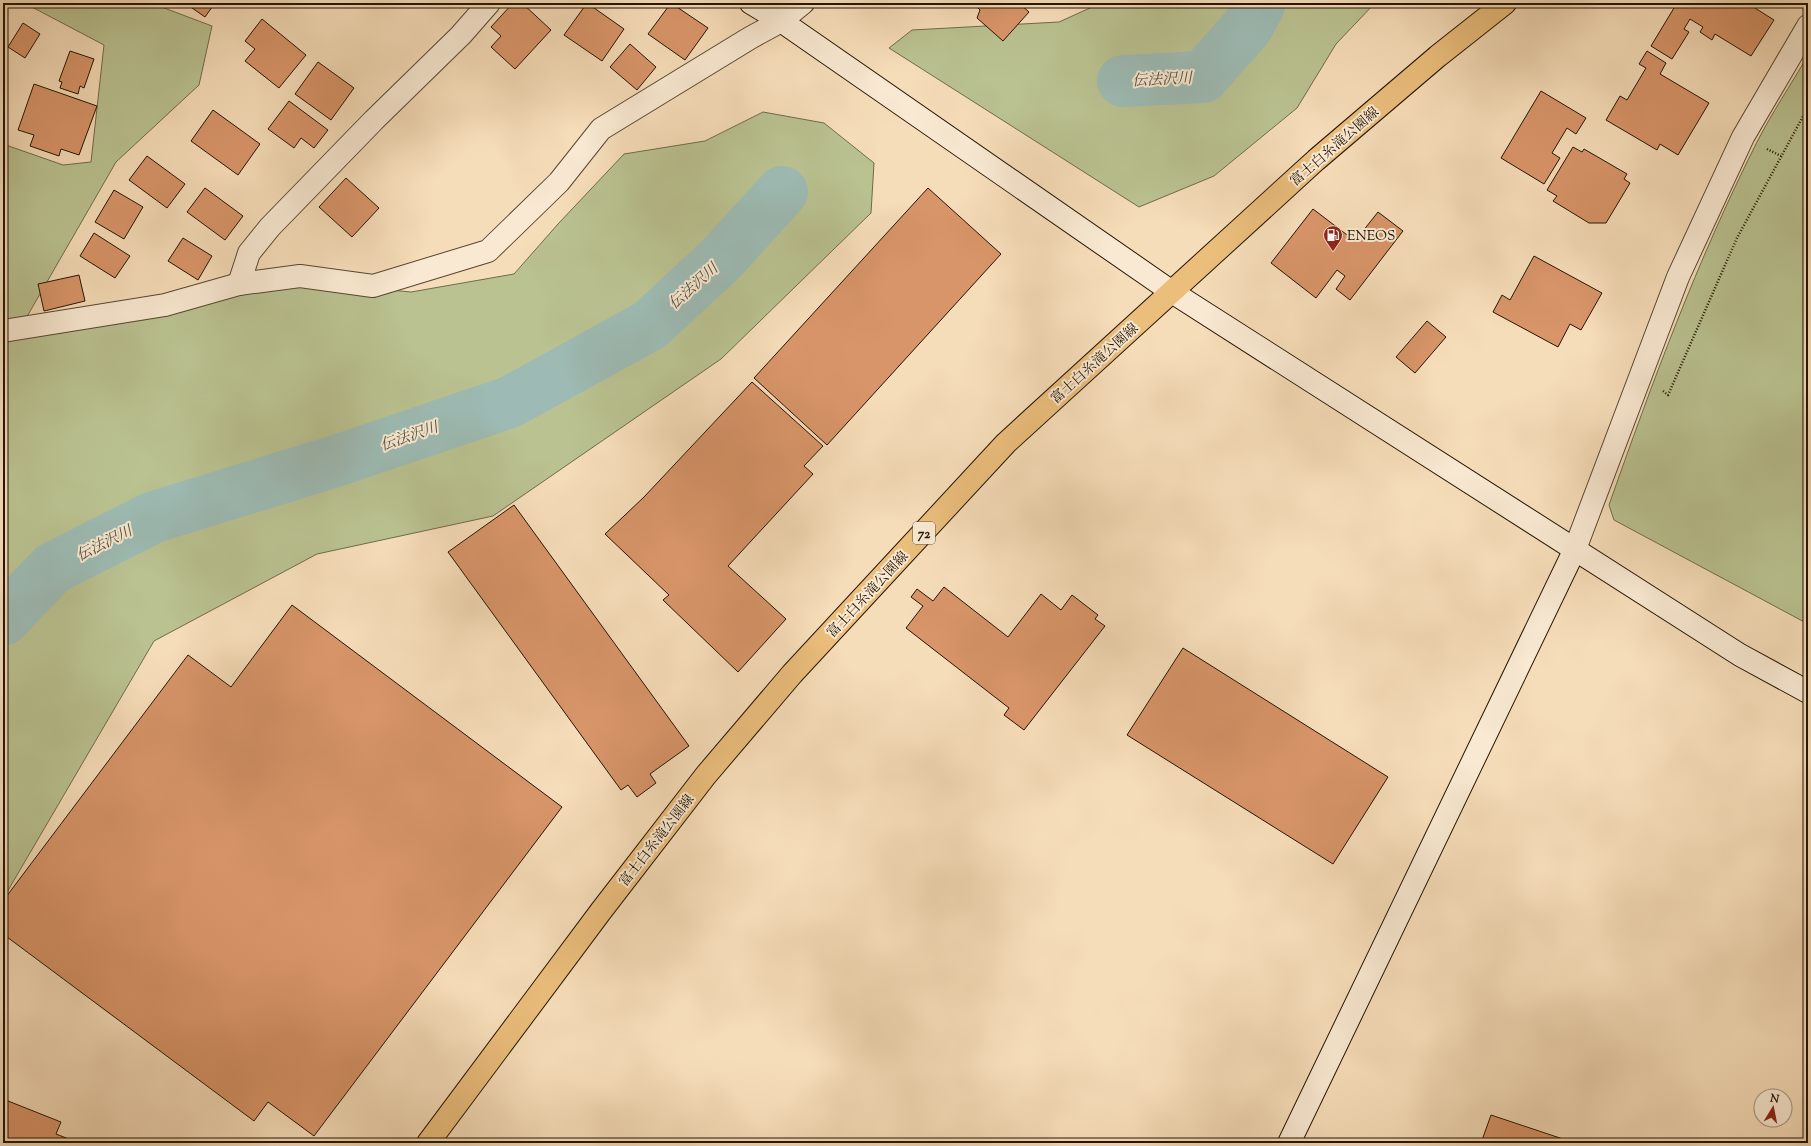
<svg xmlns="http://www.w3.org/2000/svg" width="1811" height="1146" font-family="'Sorts Mill Goudy','Noto Serif JP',serif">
<rect width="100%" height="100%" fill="#f6ddb9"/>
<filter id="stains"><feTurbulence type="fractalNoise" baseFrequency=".005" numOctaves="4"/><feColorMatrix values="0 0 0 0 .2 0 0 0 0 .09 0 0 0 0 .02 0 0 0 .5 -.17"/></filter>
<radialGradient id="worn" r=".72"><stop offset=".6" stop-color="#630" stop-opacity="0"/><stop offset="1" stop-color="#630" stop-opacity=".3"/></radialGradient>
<!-- green -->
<g fill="#bac291" stroke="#6f6b4a">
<path d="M32,3H151L212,26L199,85L116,162L21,327L277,279L411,292L514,274L558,224L624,154L705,141L763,112L824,123L874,163L871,213L721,359L493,516L317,554L154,641L3,899V144L63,165L91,162L104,45L30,6Z"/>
<path d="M1101,3H1375L1336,44L1297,108L1214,176L1139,207L889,48L912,30L1059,22Z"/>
<path d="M1808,55V624L1614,520L1609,505C1652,383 1697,261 1756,144C1771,114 1791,85 1808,55Z"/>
</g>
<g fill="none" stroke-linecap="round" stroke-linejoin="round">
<!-- river -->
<g stroke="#9dbbb4" stroke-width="52">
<path d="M1123,81L1203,77L1248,26L1260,3"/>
<path d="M3,620L53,568L154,517L336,461L510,402L650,325L720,260L782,192"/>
</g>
</g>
<!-- building -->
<g fill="#d89569" stroke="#241402">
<path d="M185,3H215L205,17Z"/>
<path d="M513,3H522L551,30L515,69L491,47L501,36L491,27Z"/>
<path d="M587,3L624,29L602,61L564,35Z"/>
<path d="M671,3L708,28L685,60L648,34Z"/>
<path d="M973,3H1019L1029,12L1003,41L977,18L980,10Z"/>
<path d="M1677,3H1747L1774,20L1751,56L1715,34L1712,40L1700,32L1703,27L1690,19L1684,29L1689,32L1672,59L1651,46Z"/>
<path d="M262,19L306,55L279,88L245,61L255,49L245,41Z"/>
<path d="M23,23L40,34L25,58L8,47Z"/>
<path d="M630,44L656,67L637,90L610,67Z"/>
<path d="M70,51L94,59L84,88L80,86L78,94L60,88L62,82L59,81Z"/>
<path d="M1647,51L1666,63L1660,74L1709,103L1678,155L1660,144L1657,150L1606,120L1620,96L1627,100L1646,68L1639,64Z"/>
<path d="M318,62L354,88L331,120L295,94Z"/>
<path d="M34,84L97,106L79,155L61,149L59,156L30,146L34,135L18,130Z"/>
<path d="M1541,91L1586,118L1576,134L1567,128L1552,153L1560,158L1544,184L1501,158Z"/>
<path d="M289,101L328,130L314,148L301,138L294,148L268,129Z"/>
<path d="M213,110L260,144L238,175L191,141Z"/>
<path d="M1573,147L1582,152L1584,149L1627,174L1624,179L1630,183L1606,223H1589L1553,201L1557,196L1547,190Z"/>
<path d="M147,156L185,184L167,208L129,180Z"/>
<path d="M346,178L379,208L352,237L319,207Z"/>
<path d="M205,188L243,216L225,240L187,212Z"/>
<path d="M928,188L1001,254L827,445L754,378Z"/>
<path d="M114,190L143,207L124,239L95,222Z"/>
<path d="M1313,209L1355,241L1378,212L1403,231L1350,300L1336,289L1345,276L1337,270L1316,298L1271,263Z"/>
<path d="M94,233L130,256L115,278L80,256Z"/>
<path d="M183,238L212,256L198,280L168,261Z"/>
<path d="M1534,256L1602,293L1581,330L1570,324L1558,347L1493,312L1502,295L1510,300Z"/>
<path d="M79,275L85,301L44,311L38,284Z"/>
<path d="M1427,321L1446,337L1415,373L1396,357Z"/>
<path d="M752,382L823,446L804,466L813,474L728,566L786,619L738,672L663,600L669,595L605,534L644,497Z"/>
<path d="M514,505L689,746L650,774L656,783L637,797L628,785L621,790L448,552Z"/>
<path d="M944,587L1008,637L1041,594L1061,610L1072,595L1098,615L1095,619L1105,626L1024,730L1004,715L1009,708L906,628L923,606L911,597L917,589L933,601Z"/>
<path d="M292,605L562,807L314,1136L268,1102L254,1121L3,934V901L188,655L231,687Z"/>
<path d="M1183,648L1388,777L1333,864L1127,735Z"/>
<path d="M3,1099L61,1122L56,1134L79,1143H3Z"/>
<path d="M1491,1115L1575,1143H1481Z"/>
</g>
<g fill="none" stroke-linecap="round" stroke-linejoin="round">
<!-- street casing -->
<g stroke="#584630" stroke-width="24">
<g id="street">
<path d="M239,284L249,253L270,227L374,120L461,35L489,3"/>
<path d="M3,331L165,305L239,284L300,276L373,286L488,251L559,182L601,129L750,38L781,21L803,3"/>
<path d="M1575,549L1678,277L1743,137L1808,26"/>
</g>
</g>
<!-- secondary casing -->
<g stroke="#241402" stroke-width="24">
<g id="secondary">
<path d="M751,3L781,21L1172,292L1740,655L1808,692"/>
<path d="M1289,1143L1575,549"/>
</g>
</g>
<!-- primary casing -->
<g stroke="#241402" stroke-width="24">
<path id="primary" d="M428,1143L601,911L706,775L792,674L1006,443L1316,160L1438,56L1505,3"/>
</g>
<!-- path -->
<g stroke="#241402" stroke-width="2.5" stroke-dasharray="1 2" stroke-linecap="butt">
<path d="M1767,149L1781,156"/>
<path d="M1663,391L1668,395L1737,238L1807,109L1808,110"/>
</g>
<!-- street -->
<use href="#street" stroke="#f9e9d2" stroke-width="22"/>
<!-- secondary -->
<use href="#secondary" stroke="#f9e9d2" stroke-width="22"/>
<!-- primary -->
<use href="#primary" stroke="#ebbe7c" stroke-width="22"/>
</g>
<!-- icons -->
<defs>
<g id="fuel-pin" transform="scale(1)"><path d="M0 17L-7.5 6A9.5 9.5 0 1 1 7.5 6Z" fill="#8f2418" stroke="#f9e9d2"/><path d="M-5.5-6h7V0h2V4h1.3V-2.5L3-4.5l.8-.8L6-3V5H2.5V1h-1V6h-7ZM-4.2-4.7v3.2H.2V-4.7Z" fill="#fff"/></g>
</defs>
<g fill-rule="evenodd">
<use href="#fuel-pin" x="1333" y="235"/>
</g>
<g text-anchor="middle" stroke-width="4" stroke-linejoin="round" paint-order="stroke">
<!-- shield labels -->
<rect fill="#f9e9d2" stroke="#645440" stroke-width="1" x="913" y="522" width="22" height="22" rx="3"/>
<g font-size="13" font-weight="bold" fill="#241402">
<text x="924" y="538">72</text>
</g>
<!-- street labels -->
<g font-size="14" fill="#241402" stroke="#f9e9d2">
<text transform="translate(1334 146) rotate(-41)" y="5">富士白糸滝公園線</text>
<text transform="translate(1094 363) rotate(-42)" y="5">富士白糸滝公園線</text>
<text transform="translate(867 594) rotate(-47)" y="5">富士白糸滝公園線</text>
<text transform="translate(656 840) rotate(-52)" y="5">富士白糸滝公園線</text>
</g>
<!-- poi labels -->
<g font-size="14" fill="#241402" stroke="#f9e9d2" text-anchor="start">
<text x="1347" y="240">ENEOS</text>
</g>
<!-- water labels -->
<g font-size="15" font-style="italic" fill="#4e4e40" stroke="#f9e9d2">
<text transform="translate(1162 79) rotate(-3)" y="5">伝法沢川</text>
<text transform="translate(693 286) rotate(-42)" y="5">伝法沢川</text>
<text transform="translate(409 436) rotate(-19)" y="5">伝法沢川</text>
<text transform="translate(104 543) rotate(-27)" y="5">伝法沢川</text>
</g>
</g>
<!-- margin -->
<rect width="1811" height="1146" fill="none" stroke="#f6ddb9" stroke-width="16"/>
<rect x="4" y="4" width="1803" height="1138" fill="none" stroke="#241402" stroke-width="2"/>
<rect x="8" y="8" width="1795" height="1130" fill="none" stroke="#241402"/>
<!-- north arrow -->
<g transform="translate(1773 1108) rotate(10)"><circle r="19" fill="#f9e9d2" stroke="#a4947f"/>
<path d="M0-3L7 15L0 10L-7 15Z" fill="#8f2418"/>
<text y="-6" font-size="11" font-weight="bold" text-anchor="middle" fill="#241402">N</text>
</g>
<rect width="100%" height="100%" filter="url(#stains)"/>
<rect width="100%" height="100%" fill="url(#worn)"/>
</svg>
